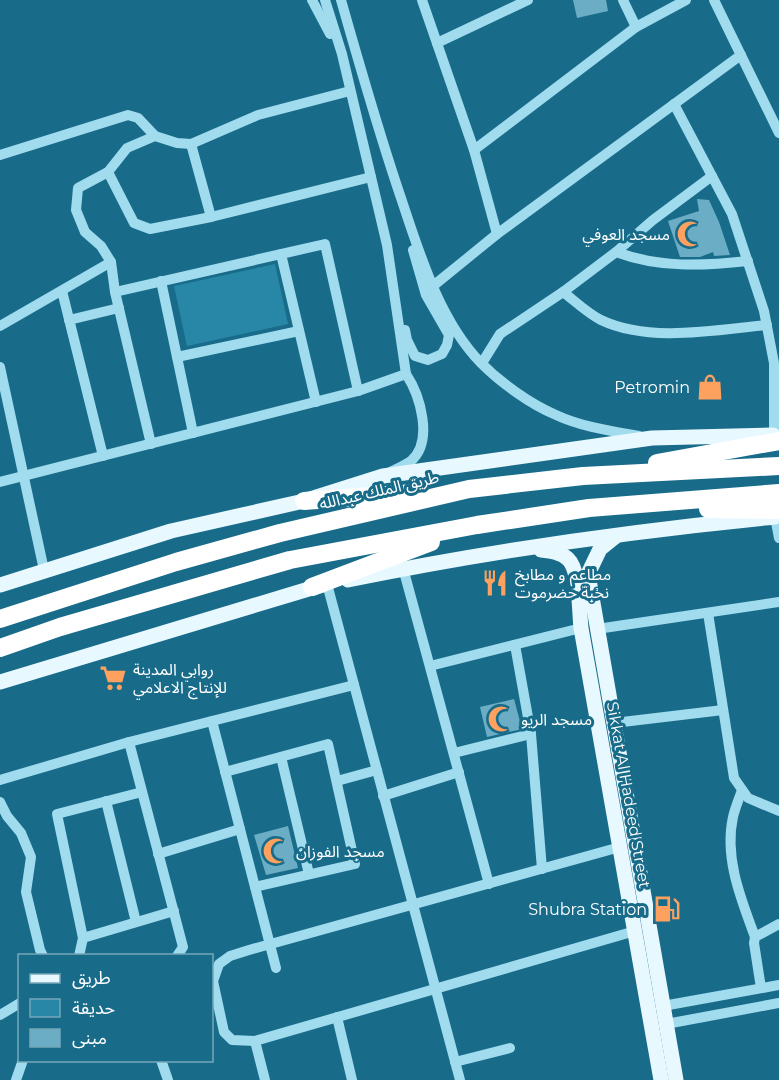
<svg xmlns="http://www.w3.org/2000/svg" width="779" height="1080" font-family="Montserrat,'Noto Sans Arabic',sans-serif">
<rect width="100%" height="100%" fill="#186c8a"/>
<!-- green -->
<path fill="#2887a7" d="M275,264L288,324L187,346L174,286Z"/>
<!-- building -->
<g fill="#6badc5">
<path d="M573,0H606L608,11L577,18Z"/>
<path d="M697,199L709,200L719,222L730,255L714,256L713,252L700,257H680L668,221L699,211Z"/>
<path d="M514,699L522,729L487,737L480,707Z"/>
<path d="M288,826L298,868L266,875L254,835Z"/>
</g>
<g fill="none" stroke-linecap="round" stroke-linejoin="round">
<!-- minor -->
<g stroke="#a1dbee" stroke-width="10">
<path d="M312,0L330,34"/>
<path d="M325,0L342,54L387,245L406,374C420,395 434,441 411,461C405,465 397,469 390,472"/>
<path d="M341,0C360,67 379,134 402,201C420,255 440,321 481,363C501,383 530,404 556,415C582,427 611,431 639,436"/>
<path d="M422,0L474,150L497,234"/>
<path d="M623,0L636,27"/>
<path d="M714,0L779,133"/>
<path d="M437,43L528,0"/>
<path d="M674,104L732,214L764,311L774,363V435"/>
<path d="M191,144L211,217"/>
<path d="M474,150L636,27L686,0"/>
<path d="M0,155L128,115L138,118L155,136"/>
<path d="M108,172L134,223L150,229L211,217L371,177"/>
<path d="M616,252C659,268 702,266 748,261"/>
<path d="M281,254L316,402"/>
<path d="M161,281L193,433"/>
<path d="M433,286L497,234L741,55"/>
<path d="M62,291L103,456"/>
<path d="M115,292L325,244L358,391"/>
<path d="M563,292C575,301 587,313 601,320C649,343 715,330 767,325"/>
<path d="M69,320L119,308"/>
<path d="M0,326L111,262"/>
<path d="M405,330L407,340L415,356L428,360L442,354L447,345L449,335L426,295L413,250"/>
<path d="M177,357L299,331"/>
<path d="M482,363L500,334L563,292L616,252L653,220L712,176"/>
<path d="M0,367L44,570"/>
<path d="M151,444L115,292L111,262L101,246L85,232L76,210L78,188L108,172L127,148L155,136L177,143L191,144L258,115L350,91"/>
<path d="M0,482L358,391L406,374"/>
<path d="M775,517L779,538"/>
<path d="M403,568L489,884"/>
<path d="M327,584L460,1080"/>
<path d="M708,613L734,778L748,798L779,811"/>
<path d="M597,629L779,602"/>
<path d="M515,645L531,734L542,869"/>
<path d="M430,666L581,628"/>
<path d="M212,721L276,968"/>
<path d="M614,723L723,710"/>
<path d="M129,742L183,947L177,956"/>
<path d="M454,753L531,734"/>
<path d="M281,757L309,874"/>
<path d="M225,772L328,744L355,864L255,887"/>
<path d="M0,780L129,742L354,685"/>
<path d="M337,781L377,770"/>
<path d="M742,790C739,799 735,808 733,817C724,858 741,899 755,937"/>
<path d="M142,792L57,814L83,938L174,911"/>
<path d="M383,796L459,772"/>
<path d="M106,801L136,922"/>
<path d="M0,802L7,816L21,833L31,857L26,892L40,950L43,956"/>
<path d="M620,847L249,950L230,956L219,964L213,981L224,1032L232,1040L255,1041L635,931"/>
<path d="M158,854L240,829"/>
<path d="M79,956L83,938"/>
<path d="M761,988L754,943L755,937L779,924"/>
<path d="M663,1006L779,985"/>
<path d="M0,1015L20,1003"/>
<path d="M337,1017L352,1080"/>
<path d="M666,1024L779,1003"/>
<path d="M255,1041L265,1080"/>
<path d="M161,1060L168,1080"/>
<path d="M455,1062L510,1048"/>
<path d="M16,1080L23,1060"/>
</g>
<!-- major -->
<g stroke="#e8f8ff" stroke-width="15">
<path d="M615,537L600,549L588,574L676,1080"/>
<path d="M541,550C551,551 560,552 568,559C580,570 579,610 581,628L661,1080"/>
<path d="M348,580C489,551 632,531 775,517"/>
<path d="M0,585L171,531L304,501L383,476L652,438L773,435"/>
<path d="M0,682L322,585"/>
</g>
<!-- highway -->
<g stroke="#fff" stroke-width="18">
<path d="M657,463L779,441"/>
<path d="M304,501L413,493"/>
<path d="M708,509L779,510"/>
<path d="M312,587L431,542"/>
<path d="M0,619L176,562L280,533L469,489L583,476L779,466"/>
<path d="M0,648L60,627L290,560L477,525L589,508L779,493"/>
</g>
</g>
<!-- icons -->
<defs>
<g id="mosque-bare" transform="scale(2.07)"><path d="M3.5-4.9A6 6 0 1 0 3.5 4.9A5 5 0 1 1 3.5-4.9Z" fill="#ffa15e" stroke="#186c8a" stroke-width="2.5" paint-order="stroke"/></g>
<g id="shop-bare" transform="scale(2.07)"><path d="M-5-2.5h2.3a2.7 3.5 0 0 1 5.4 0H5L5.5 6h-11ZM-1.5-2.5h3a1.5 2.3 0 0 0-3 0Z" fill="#ffa15e" stroke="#186c8a" stroke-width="2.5" paint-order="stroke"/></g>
<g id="restaurant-bare" transform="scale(2.07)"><path d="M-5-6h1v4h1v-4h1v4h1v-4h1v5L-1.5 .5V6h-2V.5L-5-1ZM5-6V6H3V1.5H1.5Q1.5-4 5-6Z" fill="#ffa15e" stroke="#186c8a" stroke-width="2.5" paint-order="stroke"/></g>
<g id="supermarket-bare" transform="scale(2.07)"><path d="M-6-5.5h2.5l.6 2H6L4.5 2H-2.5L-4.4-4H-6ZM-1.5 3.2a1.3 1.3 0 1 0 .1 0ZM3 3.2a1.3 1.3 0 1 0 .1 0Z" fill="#ffa15e" stroke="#186c8a" stroke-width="2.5" paint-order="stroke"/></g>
<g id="fuel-bare" transform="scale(2.07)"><path d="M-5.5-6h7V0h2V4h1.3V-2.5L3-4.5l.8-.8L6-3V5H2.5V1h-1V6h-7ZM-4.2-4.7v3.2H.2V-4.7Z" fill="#ffa15e" stroke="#186c8a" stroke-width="2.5" paint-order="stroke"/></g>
</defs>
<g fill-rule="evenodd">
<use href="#mosque-bare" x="690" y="234"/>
<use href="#shop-bare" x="710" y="387"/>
<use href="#restaurant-bare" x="495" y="583"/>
<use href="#supermarket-bare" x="113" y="678"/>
<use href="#mosque-bare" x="501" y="719"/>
<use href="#mosque-bare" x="276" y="851"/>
<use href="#fuel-bare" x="667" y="909"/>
</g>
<g text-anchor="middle" stroke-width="6" stroke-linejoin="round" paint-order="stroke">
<!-- poi labels -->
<g font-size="16" fill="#fff" stroke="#186c8a" text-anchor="start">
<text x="670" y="240" text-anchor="end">مسجد العوفي</text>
<text x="690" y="393" text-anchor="end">Petromin</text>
<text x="515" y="580">مطاعم و مطابخ<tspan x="515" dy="18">نخبة حضرموت</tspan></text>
<text x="133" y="675">روابي المدينة<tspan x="133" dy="18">للإنتاج الاعلامي</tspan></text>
<text x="521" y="725">مسجد الريو</text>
<text x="296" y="857">مسجد الفوزان</text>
<text x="647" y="915" text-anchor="end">Shubra Station</text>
</g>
<!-- street labels -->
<g font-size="16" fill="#fff" stroke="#186c8a">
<text transform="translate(379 490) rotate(-13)" y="6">طريق الملك عبدالله</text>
<text transform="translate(629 795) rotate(80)" y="6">Sikkat Al Hadeed Street</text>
</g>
</g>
<!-- legend -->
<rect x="18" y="954" width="195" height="108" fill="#186c8a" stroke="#74a7b9" stroke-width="1.5"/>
<rect x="30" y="974" width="30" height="9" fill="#e8f8ff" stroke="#74a7b9" stroke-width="1.5"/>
<text x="72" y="984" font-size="18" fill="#ffffff">طريق</text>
<rect x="30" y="999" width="30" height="18" fill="#2887a7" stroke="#74a7b9" stroke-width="1.5"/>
<text x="72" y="1014" font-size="18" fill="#ffffff">حديقة</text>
<rect x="30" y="1029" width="30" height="18" fill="#6badc5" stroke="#74a7b9" stroke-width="1.5"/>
<text x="72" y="1044" font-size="18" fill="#ffffff">مبنى</text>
</svg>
